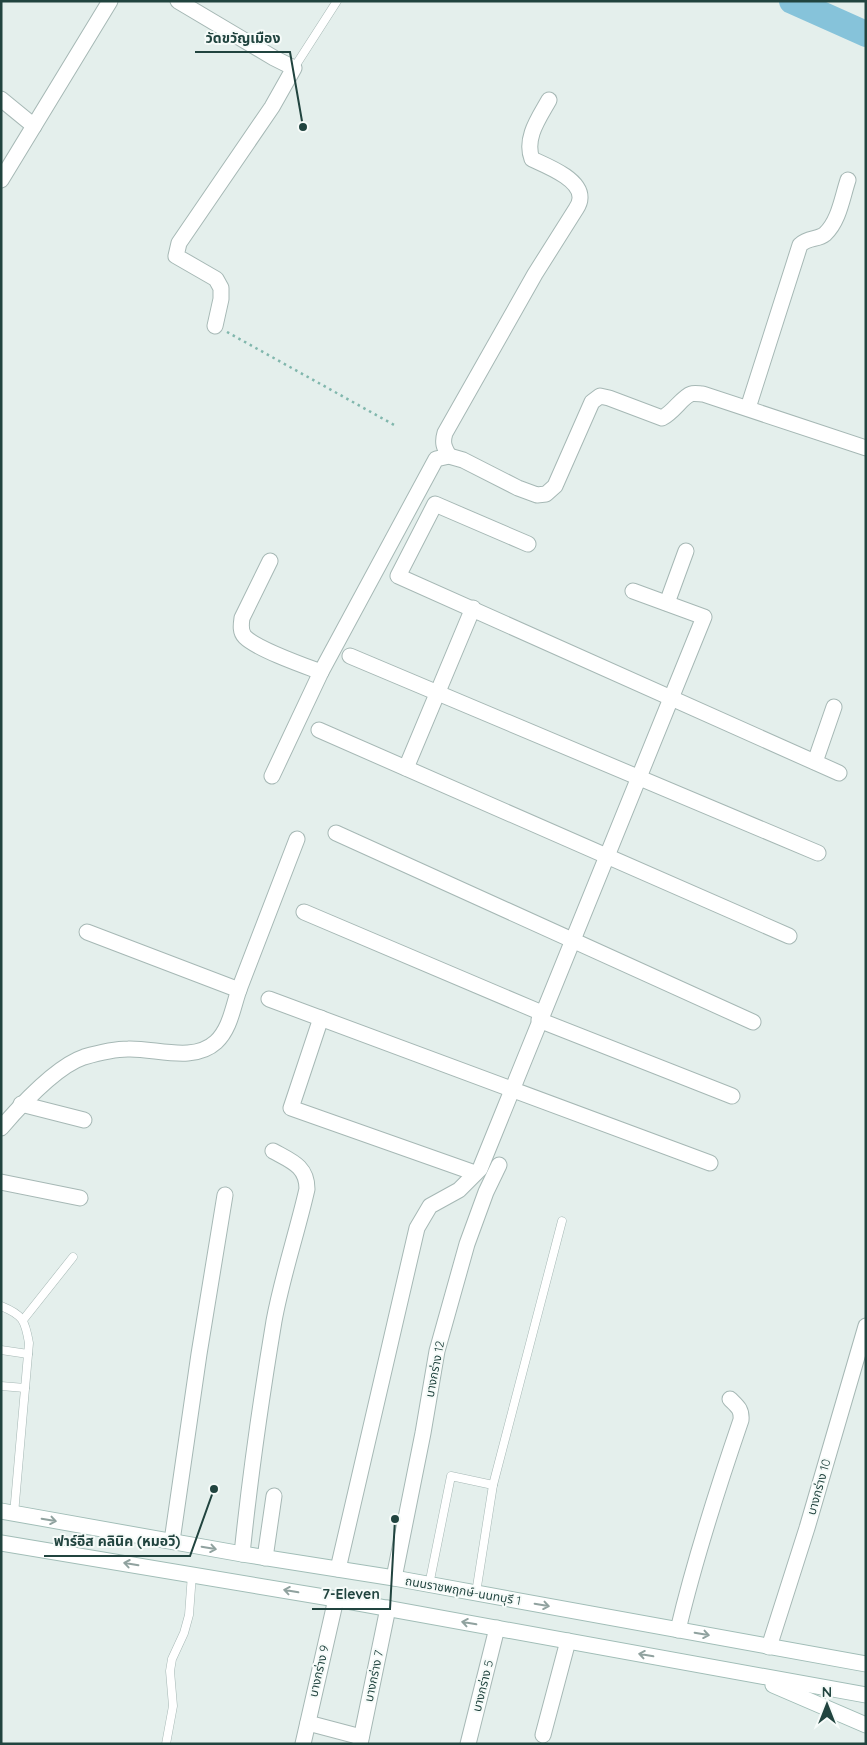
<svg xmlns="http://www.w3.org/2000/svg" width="867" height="1745" font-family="Quicksand,'Noto Sans Thai',sans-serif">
<rect width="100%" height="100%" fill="#e4efec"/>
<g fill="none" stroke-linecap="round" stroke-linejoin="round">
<!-- river -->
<path stroke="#86c3da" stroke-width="26" d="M792,1L866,34"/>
<!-- service casing -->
<g stroke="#a6b8b5" stroke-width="9">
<g id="service">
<path d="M294,68L337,1"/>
<path d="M1,1306C23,1315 25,1320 29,1343L14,1514"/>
<path d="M23,1320L73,1257"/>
<path d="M1,1350L28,1354"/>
<path d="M1,1386L25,1388"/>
<path d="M493,1485L562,1221"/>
<path d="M429,1585L451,1476L493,1485L476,1593"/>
<path d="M166,1744L173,1706L170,1671L172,1659L184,1633L189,1615L192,1574"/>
</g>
</g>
<!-- minor casing -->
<g stroke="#a6b8b5" stroke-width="17">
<g id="minor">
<path d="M178,1L274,58L294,68L272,107L179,243L176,256L216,279L221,288V299L215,326"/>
<path d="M1,99L34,126"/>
<path d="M1,180L110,1"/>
<path d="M748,408L800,245C808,237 818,240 825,234C839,221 842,198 848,180"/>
<path d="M449,456C444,447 442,443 445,433L535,274L576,209C578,206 580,201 580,198C581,179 547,166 532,159C524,138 539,118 549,100"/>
<path d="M528,544L435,504L398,576L839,773"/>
<path d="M270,561L242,618C241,625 240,632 245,637C257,649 302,665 321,672L272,776"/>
<path d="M667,603L686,551"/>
<path d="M350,656L818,853"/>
<path d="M321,672L436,459L449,456L463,460L518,488L537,495L546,494L555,486L592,402L600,396L609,398L662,418C674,412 682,397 691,394C694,393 700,394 703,394L866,448"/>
<path d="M319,730L789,936"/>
<path d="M815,762L834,707"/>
<path d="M406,768L473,608"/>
<path d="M336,833L753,1022"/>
<path d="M304,912L542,1013"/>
<path d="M87,932L239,990"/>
<path d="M269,999L710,1163"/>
<path d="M321,1018L291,1108L475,1173"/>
<path d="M539,1020L732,1096"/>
<path d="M21,1104L84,1120"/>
<path d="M1,1128C20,1106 57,1066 84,1057C98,1053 114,1049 128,1049C156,1048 193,1063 216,1042C231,1028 233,1005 240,987C259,937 278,888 297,839"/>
<path d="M1,1182L80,1198"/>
<path d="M172,1541L199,1354L225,1195"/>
<path d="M242,1554C250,1476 261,1399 274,1321C282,1277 297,1233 307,1189C307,1166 291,1161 273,1151"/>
<path d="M265,1558L274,1496"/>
<path d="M338,1569L417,1228L430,1206L459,1190L480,1169L704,617L633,591"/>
<path d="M394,1578L423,1433L437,1351L467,1244L486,1192L499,1165"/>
<path d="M678,1630C695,1558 717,1490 741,1420C742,1409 737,1406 730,1399"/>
<path d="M769,1647L807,1528L866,1326"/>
<path d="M308,1723L361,1737"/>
<path d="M543,1735L568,1641"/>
<path d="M303,1744L336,1599"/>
<path d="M360,1744L388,1608"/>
<path d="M468,1744L497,1628"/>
</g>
</g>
<!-- secondary casing -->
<g stroke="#a1bdb7" stroke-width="17">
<g id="secondary">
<path d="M1,1511L242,1554L394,1578L866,1664"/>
<path d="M1,1543L336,1599L866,1695"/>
<path d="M773,1685L866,1725"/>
</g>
</g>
<!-- path -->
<path stroke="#81b7ad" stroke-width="2.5" stroke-dasharray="2.5 4" stroke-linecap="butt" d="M227,332L396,426"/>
<!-- service -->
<use href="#service" stroke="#fff" stroke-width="8"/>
<!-- minor -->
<use href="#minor" stroke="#fff" stroke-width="15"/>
<!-- secondary -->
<use href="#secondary" stroke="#fff" stroke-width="15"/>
</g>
<!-- one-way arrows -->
<defs><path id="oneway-shaft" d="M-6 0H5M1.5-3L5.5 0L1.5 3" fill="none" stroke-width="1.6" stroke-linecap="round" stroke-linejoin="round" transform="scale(1.25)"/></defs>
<g stroke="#90a29f">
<use href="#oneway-shaft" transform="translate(49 1520) rotate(10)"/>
<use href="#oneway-shaft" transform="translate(209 1548) rotate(10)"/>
<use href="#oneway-shaft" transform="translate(131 1564) rotate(-171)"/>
<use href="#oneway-shaft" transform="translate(291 1591) rotate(-170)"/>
<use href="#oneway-shaft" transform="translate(542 1605) rotate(10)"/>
<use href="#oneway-shaft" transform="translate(469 1623) rotate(-170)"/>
<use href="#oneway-shaft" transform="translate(702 1634) rotate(10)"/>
<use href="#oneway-shaft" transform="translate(646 1655) rotate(-170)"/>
</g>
<g text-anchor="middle" stroke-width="4" stroke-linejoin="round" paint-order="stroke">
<!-- street labels -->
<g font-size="12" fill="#21443f" stroke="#f6fbf9">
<text transform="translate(435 1369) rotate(-79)" y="4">บางกร่าง 12</text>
<text transform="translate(819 1487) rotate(-74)" y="4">บางกร่าง 10</text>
<text transform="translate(463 1591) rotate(10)" y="4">ถนนราชพฤกษ์-นนทบุรี 1</text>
<text transform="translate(319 1671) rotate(-77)" y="4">บางกร่าง 9</text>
<text transform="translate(374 1676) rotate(-78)" y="4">บางกร่าง 7</text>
<text transform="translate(483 1686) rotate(-76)" y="4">บางกร่าง 5</text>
</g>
</g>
<!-- callouts -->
<path fill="none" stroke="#21443f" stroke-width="2" d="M303 127L290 52H195M214 1489L190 1556H44M395 1519L390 1609H312"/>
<g fill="#21443f" stroke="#f6fbf9" stroke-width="2">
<circle cx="303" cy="127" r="5"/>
<circle cx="214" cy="1489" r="5"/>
<circle cx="395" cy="1519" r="5"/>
</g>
<g font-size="14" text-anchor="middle" font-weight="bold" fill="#21443f" stroke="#f6fbf9" stroke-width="4" stroke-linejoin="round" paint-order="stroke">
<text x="243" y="43">วัดขวัญเมือง</text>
<text x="117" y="1546">ฟาร์อีส คลินิค (หมอวี)</text>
<text x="351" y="1599">7-Eleven</text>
</g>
<!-- border -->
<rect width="867" height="1745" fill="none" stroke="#21443f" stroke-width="5"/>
<!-- north arrow -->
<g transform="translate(827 1705)" stroke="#f6fbf9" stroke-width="4" paint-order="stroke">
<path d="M0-4L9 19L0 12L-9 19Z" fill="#21443f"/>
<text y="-8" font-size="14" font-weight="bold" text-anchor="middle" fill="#21443f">N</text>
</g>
</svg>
